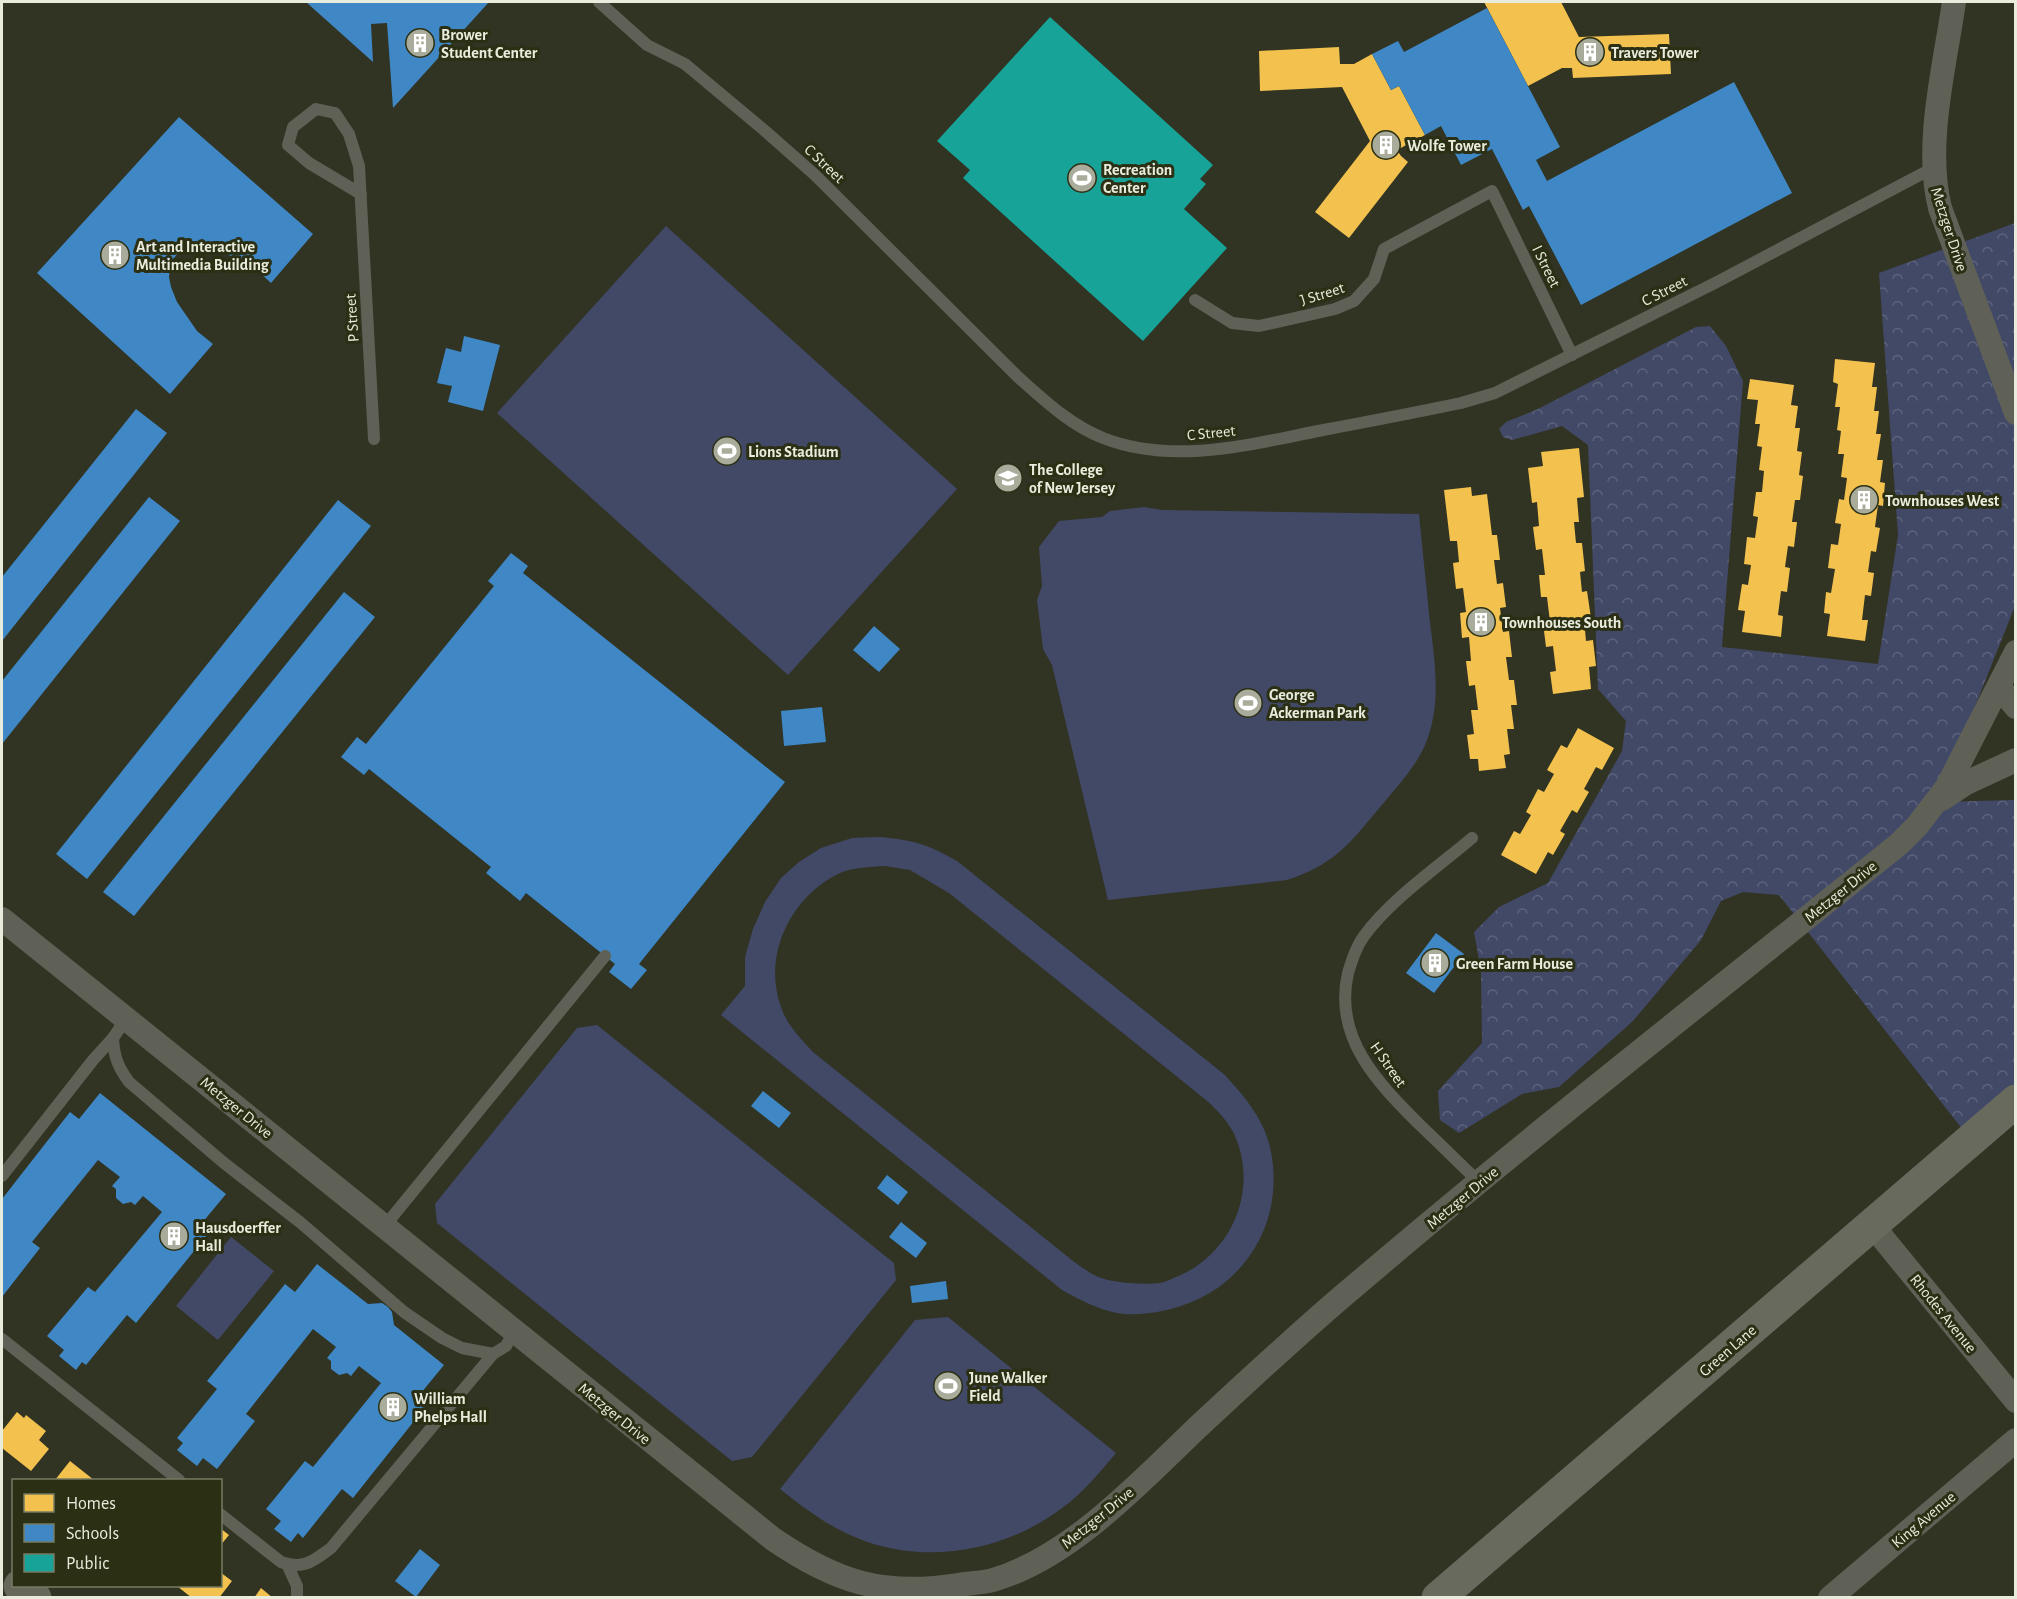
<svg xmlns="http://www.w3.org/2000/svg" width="2017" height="1599" font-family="'Alegreya Sans',sans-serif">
<defs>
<pattern id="forest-crowns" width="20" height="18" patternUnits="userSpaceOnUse" patternTransform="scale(1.5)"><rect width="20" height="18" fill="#424967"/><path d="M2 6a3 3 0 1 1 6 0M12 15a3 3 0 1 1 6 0" fill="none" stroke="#5d637c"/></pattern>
</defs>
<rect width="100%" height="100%" fill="#313323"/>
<!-- forest -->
<path fill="url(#forest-crowns)" d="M2015,223V606L1937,802L2015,800V1107L1974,1144L1779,895L1743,892L1721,901L1701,940L1633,1021L1559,1087L1522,1094L1459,1133L1440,1120L1438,1091L1482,1043L1481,971L1474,932L1499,907L1548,883L1622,751L1626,721L1598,689L1588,445L1562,426L1512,440L1503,437L1499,429L1506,422L1538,409L1696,327L1710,326L1726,346L1743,381L1722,647L1878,664L1898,535L1879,273Z"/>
<!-- pitch -->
<g fill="#424967" fill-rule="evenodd">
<path d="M666,226L957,489L788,675L497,413Z"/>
<path d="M1144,507L1162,510L1419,514C1422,547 1426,581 1429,614C1434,658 1443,703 1425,745C1414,770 1393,791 1376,812C1347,847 1332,865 1287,880L1108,900L1052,665L1043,649L1037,600L1042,586L1039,547L1059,521L1102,517L1110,511Z"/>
<path d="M879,837C914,840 927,844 957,861L1225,1075C1245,1097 1266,1122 1271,1152C1285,1225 1242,1291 1171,1309C1155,1313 1134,1316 1117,1313C1097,1309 1080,1300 1062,1290L721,1015L745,986V957L753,929L765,902L781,878L799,862L821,848L852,838ZM885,866L910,870L949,893L1206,1100C1217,1110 1229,1122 1235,1136C1258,1189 1233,1251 1181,1275C1174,1277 1167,1282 1160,1283C1144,1285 1110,1283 1096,1276C1088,1272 1080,1266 1073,1261L813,1052C800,1038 787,1025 781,1007C762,955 791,896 840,873C854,867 871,867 885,866Z"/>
<path d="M597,1025L894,1263L896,1280L752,1457L732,1461L437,1223L435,1204L577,1028Z"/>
<path d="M231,1237L274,1271L218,1340L176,1306Z"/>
<path d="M948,1317L1116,1453C1099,1473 1083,1493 1062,1508C1005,1551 929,1565 862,1540C832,1529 805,1509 780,1489L915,1320Z"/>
</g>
<!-- homes -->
<g fill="#f2c14e">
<path d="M1484,2H1561L1579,37L1669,34L1671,74L1573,78L1572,68H1562L1528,86Z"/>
<path d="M1339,47L1340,64H1354L1372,54L1391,90L1399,86L1425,135L1397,150L1401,156L1408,162L1349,238L1315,212L1370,141L1342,87L1260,91L1259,51Z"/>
<path d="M1835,359L1875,363L1872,387H1877L1874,411H1879L1876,434H1881L1877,460H1883L1880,482L1885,483L1883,506L1878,505L1875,527L1880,528L1876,552L1871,551L1868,572L1874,573L1871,596L1865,595L1862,620H1868L1865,641L1827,636L1830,614L1824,613L1826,592L1831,593L1835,569L1828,568L1831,544L1838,545L1841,524L1835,523L1839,499L1844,500L1847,478L1841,477L1844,454H1838L1841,431L1837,430L1840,407H1835L1838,384L1833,382Z"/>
<path d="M1750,379L1794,385L1791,405L1798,406L1795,428H1800L1797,451L1802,452L1799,475L1803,476L1800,500H1795L1792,522H1797L1794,547L1788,546L1785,567L1790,568L1787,592L1781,591L1778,615L1783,616L1781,637L1742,632L1745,611L1738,610L1742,584L1748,585L1751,565L1744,564L1747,537L1755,538L1758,517L1753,516L1756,492H1762L1764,471L1759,470L1762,447L1757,446L1760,424H1755L1758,400L1747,399Z"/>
<path d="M1579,448L1584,497L1577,498L1579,522H1574L1576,543H1582L1585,571L1580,572L1582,592L1587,591L1591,618L1584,619L1586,641L1593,640L1596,666L1589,667L1591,689L1553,694L1550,672L1556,671L1553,646L1546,647L1543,623L1550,622L1547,597H1541L1539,575H1545L1542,549L1536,550L1533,527L1539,526L1537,502L1532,503L1528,468L1543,466L1541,452Z"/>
<path d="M1471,487L1472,496L1487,494L1492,535H1497L1500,560H1494L1497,584L1503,583L1506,607L1500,608L1503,632L1509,631L1512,657H1506L1509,680H1514L1517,705H1511L1514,729H1507L1510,754L1504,755L1506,768L1479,771L1478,759H1470L1467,735L1474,734L1471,710H1478L1475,685L1469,686L1466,661H1471L1469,637L1462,638L1460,613L1466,612L1463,588L1456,589L1453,563L1459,562L1457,541H1450L1444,490Z"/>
<path d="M1578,728L1614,748L1602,770L1596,767L1584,789L1589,792L1577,813L1572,810L1560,831L1565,834L1553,855L1548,852L1536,874L1501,855L1514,831L1520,834L1531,815L1526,812L1538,789L1544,792L1554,774L1547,770L1561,745L1567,748Z"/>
<path d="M17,1412L24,1418L26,1415L46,1431L39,1440L49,1449L31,1471L2,1448V1431Z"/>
<path d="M70,1461L94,1480H55Z"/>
<path d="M220,1528L229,1535L220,1546Z"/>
<path d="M220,1572L232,1581L219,1598H192L177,1586H220Z"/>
<path d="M261,1588L273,1598H254Z"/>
</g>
<!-- schools -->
<g fill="#3f88c5">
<path d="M306,2H489L393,108L387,23L371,24L373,62Z"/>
<path d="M1487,8L1560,147L1536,160L1547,181L1734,82L1792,193L1581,305L1529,206L1523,210L1492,149L1461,165L1441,126L1425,135L1399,86L1391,90L1372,54L1398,41L1404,52Z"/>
<path d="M179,117L313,234L271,283L256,269L240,260L206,245L190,246L180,251L173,259L170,268L169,277L171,287L177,302L197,331L213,344L170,394L37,273Z"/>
<path d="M464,336L500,345L483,411L448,402L452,386L437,383L446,348L461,352Z"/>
<path d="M136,409L167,433L2,641V577Z"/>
<path d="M149,497L180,521L2,744V681Z"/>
<path d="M338,500L371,526L87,879L56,854Z"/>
<path d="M511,553L528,566L523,573L785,782L639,964L647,970L631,989L609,972L615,964L526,893L520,901L486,873L491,867L369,769L364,775L341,757L357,737L366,744L494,586L488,581Z"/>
<path d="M344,592L375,617L134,916L103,892Z"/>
<path d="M874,626L900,649L879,672L853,650Z"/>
<path d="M822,707L826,742L784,746L781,711Z"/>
<path d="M1436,933L1464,954L1434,993L1406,973Z"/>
<path d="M763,1091L791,1113L779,1128L751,1106Z"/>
<path d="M100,1093L226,1194L202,1223L211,1230L136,1323L127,1315L86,1365L82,1362L76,1370L59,1356L64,1350L47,1336L88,1287L95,1292L162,1212L143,1196L135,1205L131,1202L123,1204L116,1198V1189L112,1186L120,1177L98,1160L32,1242L40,1248L2,1297V1199L70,1112L79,1119Z"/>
<path d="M887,1175L908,1192L898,1205L877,1188Z"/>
<path d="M901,1222L927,1243L916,1258L889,1237Z"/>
<path d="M317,1264L368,1304L382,1303L388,1307L392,1312L394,1325L444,1365L421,1393L430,1401L353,1498L342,1489L303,1538L298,1533L291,1542L274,1529L281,1521L266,1509L305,1461L313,1467L381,1383L359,1366L351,1376L347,1373L339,1375L331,1369V1361L327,1358L336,1347L313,1329L246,1414L255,1421L217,1469L203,1458L197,1466L177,1450L183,1443L177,1438L217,1389L207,1381L285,1284L295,1292Z"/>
<path d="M946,1281L948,1299L912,1303L910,1286Z"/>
<path d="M420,1549L440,1565L416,1597L395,1581Z"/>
</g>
<!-- public -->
<path fill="#17a398" d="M1050,17L1213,165L1200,179L1206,184L1184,209L1227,248L1143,341L963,178L970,170L937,141Z"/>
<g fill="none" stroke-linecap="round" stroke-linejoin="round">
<!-- lane -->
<g stroke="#5f6157" stroke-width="12">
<path d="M599,2L647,45L685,64L764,130L815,175L1018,377C1044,400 1070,425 1103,438C1172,465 1248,445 1318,431C1366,422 1413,413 1461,403L1495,393L1717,282L1933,168"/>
<path d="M361,194L309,163L288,145L293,127L316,109L335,113L349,134L359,166L374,439"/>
<path d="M1195,300L1232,323L1259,326L1335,309L1354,301L1374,279L1384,249L1492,191L1572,355"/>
<path d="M1472,838C1438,867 1390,900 1364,936C1356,947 1352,960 1348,973C1333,1038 1378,1083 1420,1125C1440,1144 1459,1163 1479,1182"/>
<path d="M113,1038C114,1057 118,1067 129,1082L224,1163L301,1223L404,1312L442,1338L462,1348L493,1354"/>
<path d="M2,1176L93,1060L113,1038L126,1019"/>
<path d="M384,1227L605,956"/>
<path d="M2,1339L179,1480"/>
<path d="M220,1514L281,1562C304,1570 313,1561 331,1548L493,1354L506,1346L514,1332"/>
<path d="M287,1564L297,1586V1598"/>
</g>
<!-- street -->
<g stroke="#5f6157" stroke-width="24">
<path d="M1954,2C1945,65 1924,145 1940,208L2016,413"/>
<path d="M1999,687L2016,707"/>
<path d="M1942,799L1966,783L2016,760"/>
<path d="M2,919L773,1539C836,1582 882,1597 958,1585C969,1583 982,1583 993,1580C1072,1557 1142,1480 1200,1425C1252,1377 1303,1329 1357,1284C1534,1133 1718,990 1899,844L1917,826L1947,787L2016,652"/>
<path d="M1872,1225L2016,1401"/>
<path d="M1830,1598L2016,1440"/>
</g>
<!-- secondary -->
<path stroke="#686a5e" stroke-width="33" d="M1438,1598L2016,1101"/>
<!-- primary -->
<path stroke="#67685a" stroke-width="33" d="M20,1586L35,1598"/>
</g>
<!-- icons -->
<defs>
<g id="building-disc" transform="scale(1.5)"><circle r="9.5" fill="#a9ab9b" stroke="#2b2f13"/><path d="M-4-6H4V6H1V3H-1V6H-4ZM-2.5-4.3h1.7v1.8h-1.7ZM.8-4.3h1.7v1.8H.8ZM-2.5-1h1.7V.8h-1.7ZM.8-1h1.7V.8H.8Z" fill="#fff"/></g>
<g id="stadium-disc" transform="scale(1.5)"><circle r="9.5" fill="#a9ab9b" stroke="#2b2f13"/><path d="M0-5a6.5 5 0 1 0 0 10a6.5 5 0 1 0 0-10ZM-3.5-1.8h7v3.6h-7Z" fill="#fff"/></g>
<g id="university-disc" transform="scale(1.5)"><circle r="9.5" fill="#a9ab9b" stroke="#2b2f13"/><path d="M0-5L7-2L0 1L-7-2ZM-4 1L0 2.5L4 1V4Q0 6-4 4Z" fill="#fff"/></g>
</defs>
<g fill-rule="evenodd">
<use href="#building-disc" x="420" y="43"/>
<use href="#building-disc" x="1590" y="52"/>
<use href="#building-disc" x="1386" y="145"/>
<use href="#stadium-disc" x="1082" y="178"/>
<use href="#building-disc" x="115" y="255"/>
<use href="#stadium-disc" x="727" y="451"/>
<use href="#university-disc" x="1008" y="478"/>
<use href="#building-disc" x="1864" y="500"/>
<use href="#building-disc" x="1481" y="622"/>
<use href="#stadium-disc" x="1248" y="703"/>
<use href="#building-disc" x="1435" y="963"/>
<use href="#building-disc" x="174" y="1236"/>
<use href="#stadium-disc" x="948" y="1386"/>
<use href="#building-disc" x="393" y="1407"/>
</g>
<g text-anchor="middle" stroke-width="6" stroke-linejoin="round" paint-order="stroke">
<!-- poi labels -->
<g font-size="16" font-weight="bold" fill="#e9ecdc" stroke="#2b2f13" text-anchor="start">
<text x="441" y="40">Brower<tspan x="441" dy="18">Student Center</tspan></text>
<text x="1611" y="58">Travers Tower</text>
<text x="1407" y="151">Wolfe Tower</text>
<text x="1103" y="175">Recreation<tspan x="1103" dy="18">Center</tspan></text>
<text x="136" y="252">Art and Interactive<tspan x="136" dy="18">Multimedia Building</tspan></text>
<text x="748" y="457">Lions Stadium</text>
<text x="1029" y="475">The College<tspan x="1029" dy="18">of New Jersey</tspan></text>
<text x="1885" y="506">Townhouses West</text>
<text x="1502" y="628">Townhouses South</text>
<text x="1269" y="700">George<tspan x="1269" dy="18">Ackerman Park</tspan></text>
<text x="1456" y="969">Green Farm House</text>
<text x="195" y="1233">Hausdoerffer<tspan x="195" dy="18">Hall</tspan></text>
<text x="969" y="1383">June Walker<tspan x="969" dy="18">Field</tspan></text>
<text x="414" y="1404">William<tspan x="414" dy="18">Phelps Hall</tspan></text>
</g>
<!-- street labels -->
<g font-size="16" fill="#e9ecdc" stroke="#2b2f13">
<text transform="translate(825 163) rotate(43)" y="6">C Street</text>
<text transform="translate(1950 229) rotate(72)" y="6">Metzger Drive</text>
<text transform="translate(1547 266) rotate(64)" y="6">I Street</text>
<text transform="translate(1664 290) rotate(-27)" y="6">C Street</text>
<text transform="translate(1322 293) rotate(-17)" y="6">J Street</text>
<text transform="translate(351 318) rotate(-94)" y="6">P Street</text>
<text transform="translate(1211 432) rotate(-6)" y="6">C Street</text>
<text transform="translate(1840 891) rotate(-39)" y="6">Metzger Drive</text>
<text transform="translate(1389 1064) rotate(55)" y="6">H Street</text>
<text transform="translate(237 1107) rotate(39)" y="6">Metzger Drive</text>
<text transform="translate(1462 1197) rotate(-40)" y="6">Metzger Drive</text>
<text transform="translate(1944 1313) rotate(51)" y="6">Rhodes Avenue</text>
<text transform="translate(1727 1350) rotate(-41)" y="6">Green Lane</text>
<text transform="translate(615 1413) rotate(39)" y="6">Metzger Drive</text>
<text transform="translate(1097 1517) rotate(-39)" y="6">Metzger Drive</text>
<text transform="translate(1923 1519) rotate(-40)" y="6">King Avenue</text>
</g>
</g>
<!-- border -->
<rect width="2017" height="1599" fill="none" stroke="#e9ecdc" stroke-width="6"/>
<!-- legend -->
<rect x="12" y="1479" width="210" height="108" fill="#2b2f13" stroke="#777b63" stroke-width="1.5"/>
<rect x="24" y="1494" width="30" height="18" fill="#f2c14e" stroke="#777b63" stroke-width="1.5"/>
<text x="66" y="1509" font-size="18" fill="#e9ecdc">Homes</text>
<rect x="24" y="1524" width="30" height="18" fill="#3f88c5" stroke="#777b63" stroke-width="1.5"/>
<text x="66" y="1539" font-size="18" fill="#e9ecdc">Schools</text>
<rect x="24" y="1554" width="30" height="18" fill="#17a398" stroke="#777b63" stroke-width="1.5"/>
<text x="66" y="1569" font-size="18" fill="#e9ecdc">Public</text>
</svg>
